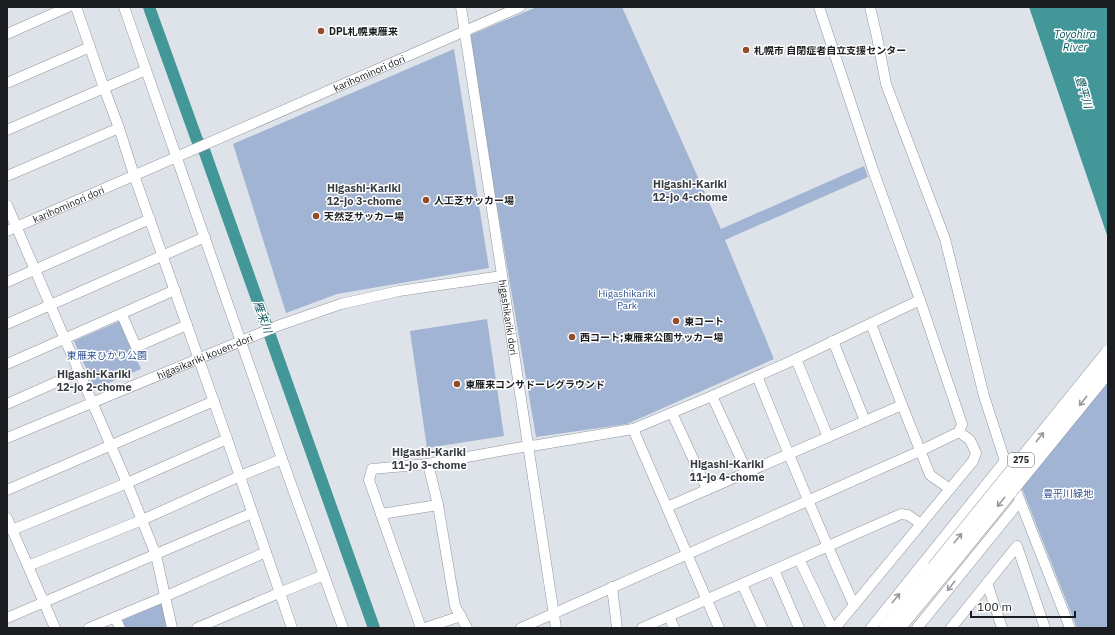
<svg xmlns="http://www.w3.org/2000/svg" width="1115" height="635" font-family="'IBM Plex Sans','Noto Sans JP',sans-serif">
<rect width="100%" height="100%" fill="#dee3ea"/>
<!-- green -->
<g fill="#a2b4d3">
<path d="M537,7H622L721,229L864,166L868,177L725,240L774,359L627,424L536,437L468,36Z"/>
<path d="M454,49L489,268L337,294L286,313L233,144Z"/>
<path d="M487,319L504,436L427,448L410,331Z"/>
<path d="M120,321L141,369L95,389L74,341Z"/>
<path d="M1108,377V628H1077L1021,486Z"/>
<path d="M162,603L169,628H124L121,621Z"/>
</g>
<!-- water -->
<path fill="#449799" d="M1029,7H1108V240V238Z"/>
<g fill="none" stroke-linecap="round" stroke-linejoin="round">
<!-- river -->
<path stroke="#449799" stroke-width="12" d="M149,7L197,140L204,150L374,628"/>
<!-- minor casing -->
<g stroke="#92969d" stroke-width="11">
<g id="minor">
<path d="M124,7L282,459L343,628"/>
<path id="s1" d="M461,7L556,628"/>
<path d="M870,7L877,37L886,84L945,239L984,396L1005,461L1020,501L1070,628"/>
<path d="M7,34L68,7"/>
<path d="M7,83L90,47"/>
<path d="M119,128L104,88L146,70"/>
<path d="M7,130L104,88L76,7"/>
<path d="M7,176L119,128L134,175L227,439L292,628"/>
<path d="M7,205L127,483L156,555L172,628"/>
<path id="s2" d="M7,231L520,7"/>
<path d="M7,282L150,219"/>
<path d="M122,315L136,347L187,325"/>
<path d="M7,324L205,237"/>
<path d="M871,324L902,405L930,475L950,489"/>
<path d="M833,341L865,421"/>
<path d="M796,359L828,437"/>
<path d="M7,364L175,290"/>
<path d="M757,376C788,453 819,529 854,605"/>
<path d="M712,396L747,472"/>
<path d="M7,404L79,372"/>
<path d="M672,413L707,489"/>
<path d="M633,429L719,628"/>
<path id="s3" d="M7,438L280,325L341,304L399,291L502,276"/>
<path d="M7,490L214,401"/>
<path d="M667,507L902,405"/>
<path d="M381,514L438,505"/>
<path d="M7,518L55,628"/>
<path d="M12,530L127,483L227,439"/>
<path d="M799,559L832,628"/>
<path d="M28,566L142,520L240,476L282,459"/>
<path d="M774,570L799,628"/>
<path d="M987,583L1002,628"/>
<path d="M742,584L762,628"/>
<path d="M612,587L617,628"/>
<path d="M669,616L674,628"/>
<path d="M115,617L120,628"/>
<path d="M7,618L252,513"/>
<path d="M89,628L164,597L266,552"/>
<path d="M197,628L279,593L324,575"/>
<path d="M421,628L369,480L372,469L428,464"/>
<path d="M425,628L461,616"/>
<path d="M467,628L455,606L438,505L428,464L528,446L538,445L633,429L712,396L796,359L920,300"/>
<path d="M521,628L920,451L959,432L962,424L920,300L873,170L819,7"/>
<path d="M642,628L901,514L908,515L921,524"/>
<path d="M835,628L973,461L976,453L970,440L959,432"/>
<path d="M871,628L1005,461"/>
<path d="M917,628L1020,501"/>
<path d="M951,628L1017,546L1045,628"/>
</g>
</g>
<!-- highway casing -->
<g stroke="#92969d" stroke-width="15">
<g id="highway">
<path d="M886,628L934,568"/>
<path d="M898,628L942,575"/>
</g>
</g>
<!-- minor -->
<use href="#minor" stroke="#fff" stroke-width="10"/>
<!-- highway -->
<use href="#highway" stroke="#fff" stroke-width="14"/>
<!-- highway-bridge casing -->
<g stroke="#92969d" stroke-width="15" stroke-linecap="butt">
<g id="highway-bridge">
<path d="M934,568L1108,353"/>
<path d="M942,575L1108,371"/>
</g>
</g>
<!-- highway-bridge -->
<use href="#highway-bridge" stroke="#fff" stroke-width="14"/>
</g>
<!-- one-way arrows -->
<defs><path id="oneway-shaft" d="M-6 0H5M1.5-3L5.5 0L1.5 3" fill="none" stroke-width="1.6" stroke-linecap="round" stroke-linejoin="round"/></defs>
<g stroke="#99999b">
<use href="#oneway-shaft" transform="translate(1083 401) rotate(129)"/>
<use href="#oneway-shaft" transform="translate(1040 437) rotate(-51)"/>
<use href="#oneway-shaft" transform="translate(1001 502) rotate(129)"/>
<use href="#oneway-shaft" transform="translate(958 538) rotate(-51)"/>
<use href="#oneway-shaft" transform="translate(951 586) rotate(129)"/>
<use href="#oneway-shaft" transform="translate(896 598) rotate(-51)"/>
</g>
<!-- markers -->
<g fill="#934b28" stroke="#fff" stroke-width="1.5">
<circle cx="321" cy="31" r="4"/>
<circle cx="746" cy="50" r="4"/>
<circle cx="426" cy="200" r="4"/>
<circle cx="316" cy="216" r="4"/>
<circle cx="676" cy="321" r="4"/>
<circle cx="572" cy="337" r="4"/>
<circle cx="457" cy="384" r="4"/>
</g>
<g text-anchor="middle" stroke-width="3" stroke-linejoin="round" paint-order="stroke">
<!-- shield labels -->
<rect fill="#fff" stroke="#606163" stroke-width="1" x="1008" y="453" width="26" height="14" rx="3"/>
<g font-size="9" font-weight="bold" fill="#1c1d20">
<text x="1021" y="463">275</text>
</g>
<!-- poi labels -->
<g font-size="10" font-weight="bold" fill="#1c1d20" stroke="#fff" text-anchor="start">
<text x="329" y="35">DPL札幌東雁来</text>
<text x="754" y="54">札幌市 自閉症者自立支援センター</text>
<text x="434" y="204">人工芝サッカー場</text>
<text x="324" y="220">天然芝サッカー場</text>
<text x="684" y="325">東コート</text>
<text x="580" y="341">西コート;東雁来公園サッカー場</text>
<text x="465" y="388">東雁来コンサドーレグラウンド</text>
</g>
<!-- street labels -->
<g font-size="10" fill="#1c1d20" stroke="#fff">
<text dy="4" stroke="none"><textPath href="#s2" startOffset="395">karihominori dori</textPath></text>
<text dy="4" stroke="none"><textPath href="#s2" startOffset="67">karihominori dori</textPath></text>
<text dy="4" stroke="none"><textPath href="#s1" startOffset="314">higashikariki dori</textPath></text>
<text dy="4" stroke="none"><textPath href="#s3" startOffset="214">higasikariki kouen-dori</textPath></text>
</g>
<!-- park labels -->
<g font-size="10" fill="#2e5390" stroke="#fff">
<text x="627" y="297">Higashikariki<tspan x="627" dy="12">Park</tspan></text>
<text x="107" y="359">東雁来ひかり公園</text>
<text x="1068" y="497">豊平川緑地</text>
</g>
<!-- water labels -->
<g font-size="11" font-style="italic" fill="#0b5557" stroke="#fff">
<text x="1075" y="38">Toyohira<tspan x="1075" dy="13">River</tspan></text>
<text transform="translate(1084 92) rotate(74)" y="4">豊平川</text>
<text transform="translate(263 317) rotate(70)" y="4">雁来川</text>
</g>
<!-- neighbourhood labels -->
<g font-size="11" font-weight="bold" fill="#373a40" stroke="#fff">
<text x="690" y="188">Higashi-Kariki<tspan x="690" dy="13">12-jo 4-chome</tspan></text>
<text x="364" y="192">Higashi-Kariki<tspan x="364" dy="13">12-jo 3-chome</tspan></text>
<text x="94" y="378">Higashi-Kariki<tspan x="94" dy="13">12-jo 2-chome</tspan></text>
<text x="429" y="456">Higashi-Kariki<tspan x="429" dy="13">11-jo 3-chome</tspan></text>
<text x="727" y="468">Higashi-Kariki<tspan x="727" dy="13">11-jo 4-chome</tspan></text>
</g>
</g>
<!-- border -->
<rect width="1115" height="635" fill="none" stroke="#1c1d20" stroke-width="16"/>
<!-- scale -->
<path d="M971 611v6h104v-6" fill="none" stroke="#1c1d20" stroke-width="2"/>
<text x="977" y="611" font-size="12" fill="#1c1d20" stroke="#ffffff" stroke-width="3" paint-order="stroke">100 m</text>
</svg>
